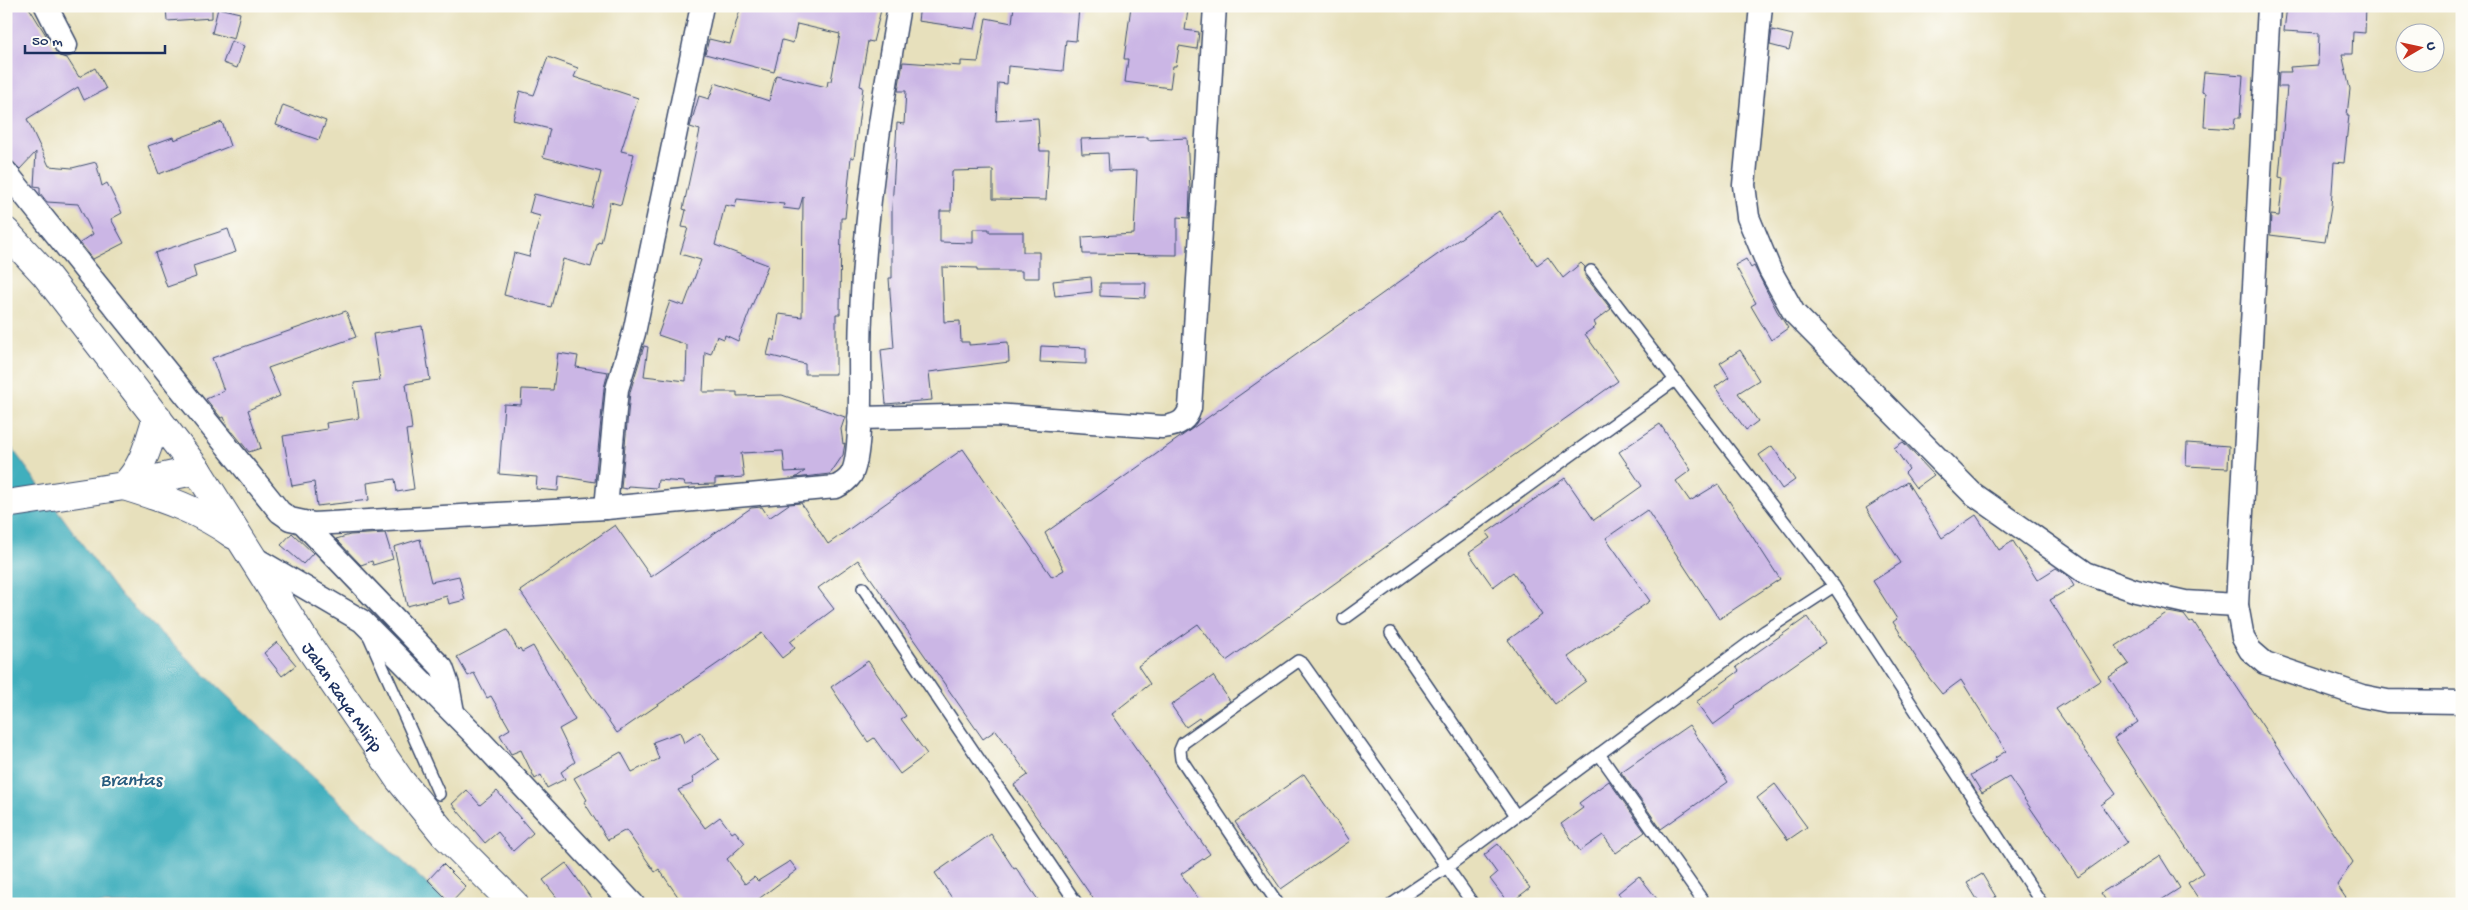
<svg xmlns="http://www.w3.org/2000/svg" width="2468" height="910" font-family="'Gochi Hand',sans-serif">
<rect width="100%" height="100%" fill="#fdfcf7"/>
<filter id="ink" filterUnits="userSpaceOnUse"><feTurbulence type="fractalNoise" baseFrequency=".02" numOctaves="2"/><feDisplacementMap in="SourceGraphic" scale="10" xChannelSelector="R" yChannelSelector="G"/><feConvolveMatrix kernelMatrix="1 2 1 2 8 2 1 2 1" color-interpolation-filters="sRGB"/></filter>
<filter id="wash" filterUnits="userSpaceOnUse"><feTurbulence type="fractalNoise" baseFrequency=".0096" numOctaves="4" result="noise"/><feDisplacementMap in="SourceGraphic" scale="20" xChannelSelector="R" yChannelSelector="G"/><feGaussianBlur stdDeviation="1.12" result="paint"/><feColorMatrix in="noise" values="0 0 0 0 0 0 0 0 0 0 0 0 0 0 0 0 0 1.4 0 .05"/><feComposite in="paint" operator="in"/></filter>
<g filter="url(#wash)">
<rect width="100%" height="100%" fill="#e7e0bc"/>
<!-- water -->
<path fill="#40afbd" stroke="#2e6f8e" d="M6,440L118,593L448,904H6Z"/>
<g id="blocks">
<!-- building -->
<g fill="#cbb6e5">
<path d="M6,6H28L59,56L67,58L79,77L95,68L106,89L84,100L78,87L27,119L49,166L72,168L96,162L102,186L107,183L122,213L111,219L124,243L93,259L80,243L93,234L78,204L47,202L40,193V187L34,186L36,152L20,169L11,160L6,159Z"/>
<path d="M166,6H212V18L167,21Z"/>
<path d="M741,6H882L873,42L868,41L860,86L863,87L854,158L851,157L845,218H841L840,314H836V374H805V364L767,355L771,339L775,341L779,314L802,317L803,196L799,210L783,208L784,204L737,199L735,207L725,205L715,245L768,265L738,341L725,335L724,339L717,336L711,354L705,352L703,392H737V396L782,395L845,417L841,429L843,444L845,443L843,455L830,474L795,478L805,471L785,472L783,451L741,453L744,477L715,479V484L685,485L684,482L658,480L657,488L628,486L627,489L621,488L630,392L644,346L648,347L644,376L686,381L687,345L658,335L670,301L684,306L701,260L680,254L688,228L682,227L686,210L683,209L700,130L690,127L699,96L709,99L715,83L769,101L776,75L827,87L828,81H831L840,34L797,24L793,43L782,40L774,72L705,54L709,39L730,44Z"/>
<path d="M920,6H980L975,29L918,21Z"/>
<path d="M1014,6L1079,8L1076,41L1066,40L1063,71L1008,66L1007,84L998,83L996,121L1038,118L1040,151H1049L1046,200L993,199V170L952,171L951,211H940V242L973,243V229H989V232H1023V252H1039V278H1022V271H977V268L942,267L944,322L960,321L961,342H969V345L1008,342L1009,362L929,372L932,400L886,404L881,350L894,348L889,278H892V208L897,123L904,124L906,91H898L903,62L961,66V61L978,62L986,18L1012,23Z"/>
<path d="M1131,6H1162L1188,10L1185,30L1199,32L1197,49L1179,46L1176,66H1173L1170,88L1125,82L1128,59H1124Z"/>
<path d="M2287,6H2366L2365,33L2353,32L2352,54H2342L2350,89L2347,115H2349L2344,163L2334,162L2331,207L2325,242L2270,235L2271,215L2279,216L2283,178L2279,177L2287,87H2278L2279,72H2291L2290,67L2318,65L2319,33L2284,31Z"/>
<path d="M218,8L240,13L234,39L212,33Z"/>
<path d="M1772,30L1793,35L1789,50L1770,45Z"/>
<path d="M231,41L244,46L237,68L223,63Z"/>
<path d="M548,57L578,68L574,77L638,98L621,151L634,154L621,205L610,202L601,243L598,242L591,267L563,259L551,307L504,295L514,253L529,257L540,216L529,213L534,194L592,208L601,172L543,157L550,129L513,120L520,91L534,95Z"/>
<path d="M2204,72L2243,75L2240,118H2235L2234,129L2204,127L2206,93L2202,92Z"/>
<path d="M283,105L326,121L319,140L276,125Z"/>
<path d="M222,122L230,146L159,174L148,146L173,137L174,140Z"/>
<path d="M1148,137V140L1187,138L1190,190L1189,218L1177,217V255L1083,254L1082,237L1134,234L1137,170L1109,171L1108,153L1082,154L1081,139Z"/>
<path d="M1499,211L1537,265L1548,257L1563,278L1581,263L1585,267V276L1611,309L1594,322L1596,326L1585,334L1618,381L1226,661L1198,624L1138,666L1150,684L1112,714L1210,854L1181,874L1202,904H1097L1014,785L1028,775L996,730L983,739L858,560L818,588L834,609L790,642L795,648L782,658L762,633L617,733L520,591L615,525L651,577L751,508L762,507L769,518L789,504L801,503L828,544L963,449L1052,577L1064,570L1045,533Z"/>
<path d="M228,229L236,252L193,266L196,277L167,287L155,253Z"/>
<path d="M1746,259L1751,268L1754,266L1777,311L1788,328L1771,340L1751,306L1756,303L1735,265Z"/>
<path d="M1091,277L1092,292L1055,296L1053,281Z"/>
<path d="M1100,283H1146L1145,298L1100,296Z"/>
<path d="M346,311L356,337L268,368L280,396L248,410L261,448L249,452L227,425L224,417L221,418L206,399L224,391L212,358Z"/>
<path d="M422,326L430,380L406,384L412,429L406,430L414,489L397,492L395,479L367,483L369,500L317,506L314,482L292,486L283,436L327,429L326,423L359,418L354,383L380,380L373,334Z"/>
<path d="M1041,346L1086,348V364L1040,362Z"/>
<path d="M1740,350L1759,380L1738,393L1758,421L1746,430L1715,387L1729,377L1720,363Z"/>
<path d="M558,353L578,356L576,367L608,372L604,388L595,482L559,476L558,491L536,489L537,477L499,474L504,404L521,405L522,389L553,390Z"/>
<path d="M1660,424L1691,470L1676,481L1690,501L1718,484L1780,579L1719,619L1647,510L1606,538L1650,601L1568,657L1586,681L1555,704L1508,640L1542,615L1513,572L1493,587L1469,553L1490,538L1486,533L1565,478L1594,520L1642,486L1619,452Z"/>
<path d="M1903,442L1934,475L1916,488L1905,473L1909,469L1894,448Z"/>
<path d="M2187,443L2229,446L2228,468L2186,466Z"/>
<path d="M1772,446L1795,480L1782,489L1759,455Z"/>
<path d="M1907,482L1942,538L1976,515L1999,550L2013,541L2037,580L2056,568L2068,576L2074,586L2050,600L2101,680L2056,709L2116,794L2101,805L2127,842L2078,877L2009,777L1982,793L1971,775L1997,760L1995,758L2006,751L1961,680L1942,694L1930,679L1893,622L1897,619L1873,581L1901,563L1866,508Z"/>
<path d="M292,533L313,553L303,564L281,545Z"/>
<path d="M385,533L393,559L373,565L372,561L361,565L336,539L350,535Z"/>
<path d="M420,539L431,582L459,576L465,600L449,604L447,596L407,606L394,547Z"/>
<path d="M2168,612L2184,615L2190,623L2193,621L2353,862L2337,885L2350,904H2202L2188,883L2203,873L2114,738L2138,722L2109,677L2129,664L2116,646Z"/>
<path d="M1807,617L1825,643L1735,706L1736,708L1713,725L1696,702L1739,671L1736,667Z"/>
<path d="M507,630L518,650L520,648L522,652L533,646L575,720L559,729L575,762L561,772L565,779L547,788L541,775L535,779L521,750L511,754L500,735L510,729L491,696L487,698L474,673L468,676L457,657Z"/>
<path d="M277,642L296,665L282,676L264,653Z"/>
<path d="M868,661L906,716L901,719L927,754L900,774L874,738L868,742L831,687Z"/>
<path d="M1213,676L1230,701L1201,721L1199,718L1186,727L1171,705Z"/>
<path d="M1689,725L1728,782L1661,829L1621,772Z"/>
<path d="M680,732L684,743L700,732L719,759L692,778L694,783L678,790L705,828L720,817L732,833L735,831L745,843L727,859L745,884L754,877L758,881L790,861L797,870L752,904H683L659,869L655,872L626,830L608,840L584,802L587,800L574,778L621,752L632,772L659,759L653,742Z"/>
<path d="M1304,774L1350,841L1281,889L1235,822Z"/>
<path d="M1609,781L1645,832L1616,853L1603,835L1580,851L1561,824L1583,808L1579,803Z"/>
<path d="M1775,784L1807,827L1788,840L1757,798Z"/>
<path d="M467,790L480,805L497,791L533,833L513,851L498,832L485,843L452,804Z"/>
<path d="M991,834L1014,869L1016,868L1041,904H956L935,873Z"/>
<path d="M1498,844L1530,888L1509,904L1490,879L1497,873L1484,855Z"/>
<path d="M2160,856L2180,888L2155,904H2108L2101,893Z"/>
<path d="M566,863L579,881L595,904H562L543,880Z"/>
<path d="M443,864L466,887L451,903L428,880Z"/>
<path d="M1982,874L1996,897L1985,904H1980L1967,883Z"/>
<path d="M1639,876L1661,904H1626L1618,893Z"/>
</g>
</g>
</g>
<g filter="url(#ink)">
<use href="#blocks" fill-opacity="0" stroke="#3a4a6c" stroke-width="1"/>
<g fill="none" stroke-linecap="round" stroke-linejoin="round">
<!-- lane casing -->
<g stroke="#3a4a6c" stroke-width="14">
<g id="lane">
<path d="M1591,271L1834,586L2042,904"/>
<path d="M863,588L1077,904"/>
<path d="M1344,619L1675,380"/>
<path d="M1391,633L1515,814"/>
<path d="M369,636L439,794"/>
<path d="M1599,754L1705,904"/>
<path d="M1278,904L1181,759L1180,750L1183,743L1298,661L1303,664L1473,904"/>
<path d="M1392,904L1447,867L1765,631L1834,586"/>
</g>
</g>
<!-- street casing -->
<g stroke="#3a4a6c" stroke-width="25">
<g id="street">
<path d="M46,6L66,45"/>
<path d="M1761,6L1744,185L1748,217L1770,270L1794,313L1972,493L2086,573L2136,591L2185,602L2237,605"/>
<path d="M2269,6L2237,605L2243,638L2250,650L2265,663L2362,696L2387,701L2462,702"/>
<path d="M6,172L280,512L290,519L313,524L606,508L836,487C842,484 847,481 851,475C862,458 860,379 860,355C861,237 879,122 899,6"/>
<path d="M859,418L994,415L1162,427C1176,426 1186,422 1190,408L1215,6"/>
<path d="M606,508L617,389L634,333L702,6"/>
<path d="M303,523L442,668L448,685L453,712"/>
<path d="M251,556L362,621L473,733L633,904"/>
</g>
</g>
<!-- secondary casing -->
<g stroke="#3a4a6c" stroke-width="30">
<path id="secondary" d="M6,504L124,486L197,470"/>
</g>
<!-- primary casing -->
<g stroke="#3a4a6c" stroke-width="30">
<g id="primary">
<path id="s1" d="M6,232L45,274L197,470L303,638L399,779L444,834L514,904"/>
<path d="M157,417C149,442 144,467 124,486C163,498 201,511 234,535"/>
</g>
</g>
<!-- lane -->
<use href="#lane" stroke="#fff" stroke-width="11"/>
<!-- street -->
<use href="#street" stroke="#fff" stroke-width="22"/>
<!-- secondary -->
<use href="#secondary" stroke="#fff" stroke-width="28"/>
<!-- primary -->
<use href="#primary" stroke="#fff" stroke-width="28"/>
</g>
</g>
<g text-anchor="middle" stroke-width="4.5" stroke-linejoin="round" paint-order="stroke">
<!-- street labels -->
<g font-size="18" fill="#1b2f5e" stroke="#fdfcf7">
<text dy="6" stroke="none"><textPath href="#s1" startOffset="575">Jalan Raya Mlirip</textPath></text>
</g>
<!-- water labels -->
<g font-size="19" font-style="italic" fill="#285c7f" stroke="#fdfcf7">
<text x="131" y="785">Brantas</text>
</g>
</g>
<!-- margin -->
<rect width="2468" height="910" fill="none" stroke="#fdfcf7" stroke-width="25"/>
<!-- north arrow -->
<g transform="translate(2420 48) rotate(81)"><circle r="24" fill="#fdfcf7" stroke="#a3aaba"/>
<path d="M0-4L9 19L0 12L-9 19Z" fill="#c8321e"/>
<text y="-8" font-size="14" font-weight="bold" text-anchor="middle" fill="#1b2f5e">U</text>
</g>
<!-- scale -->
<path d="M25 45v8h140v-8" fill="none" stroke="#1b2f5e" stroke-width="2.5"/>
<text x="32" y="45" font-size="15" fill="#1b2f5e" stroke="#fdfcf7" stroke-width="4" paint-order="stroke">50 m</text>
</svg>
